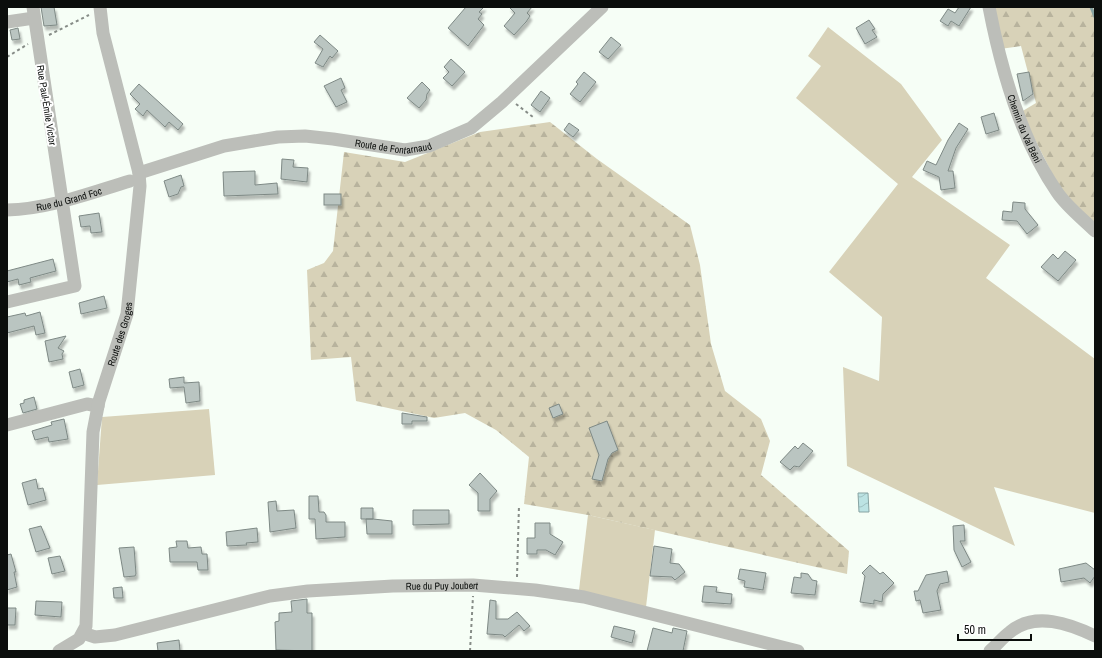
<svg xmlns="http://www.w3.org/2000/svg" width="1102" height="658" font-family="'Archivo Narrow',sans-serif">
<defs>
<pattern id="forest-firs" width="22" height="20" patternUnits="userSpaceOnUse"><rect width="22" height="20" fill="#d8d2b8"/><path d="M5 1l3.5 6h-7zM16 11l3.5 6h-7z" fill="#b8b39d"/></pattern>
<pattern id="water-waves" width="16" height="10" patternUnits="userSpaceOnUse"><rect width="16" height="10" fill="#bce3e3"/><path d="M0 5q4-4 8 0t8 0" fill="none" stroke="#a0c2c2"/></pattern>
<filter id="shadow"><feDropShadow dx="2" dy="4" stdDeviation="1" flood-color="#0004"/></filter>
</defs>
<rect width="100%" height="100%" fill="#f6fef6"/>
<!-- green -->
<g fill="#d8d2b8">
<path d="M828,27L901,84L942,140L912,177L1010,245L986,278L1095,359V513L994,487L1015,546L847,466L843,367L879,381L882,317L829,272L898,184L796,98L821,66L808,56Z"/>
<path d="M209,409L215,475L97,485L102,417Z"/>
<path d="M588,515L655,530L646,607L579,590Z"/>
</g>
<!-- forest -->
<g fill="url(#forest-firs)">
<path d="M994,7H1095V223L1062,193L1021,112L1036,103L1021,46L1000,49Z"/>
<path d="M550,122L597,159L690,225L700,265L711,344L725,391L761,419L770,441L761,475L849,551L847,574L588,515L524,504L529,457L496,430L465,413L434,418L356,401L351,357L311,360L307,270L324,263L333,251L344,152L405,162L480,132Z"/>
</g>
<!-- water -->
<path fill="url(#water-waves)" stroke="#87a3a2" d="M858,493H868L869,512H859Z"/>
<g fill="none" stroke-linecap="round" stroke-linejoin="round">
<!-- stream -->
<path stroke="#87a3a2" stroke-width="3" d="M1091,7L1095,17"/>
</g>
<!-- building -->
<g fill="#bac5c1" stroke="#7e8985" filter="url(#shadow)">
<path d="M41,7H54L57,25L44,26Z"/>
<path d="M466,7H484L479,12L482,14L478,19L484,25L468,46L448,28Z"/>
<path d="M509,7H532L527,13L530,16L526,22L514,35L504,26L515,13Z"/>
<path d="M959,7H971L959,26L951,21L948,26L940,21L948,9L955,13Z"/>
<path d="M869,20L875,29L872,30L877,37L865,44L856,28Z"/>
<path d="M18,28L20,39L12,40L10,30Z"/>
<path d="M320,35L338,51L332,58L330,56L323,67L315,63L323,49L314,42Z"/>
<path d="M611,37L621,45L608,59L599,52Z"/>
<path d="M451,59L465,72L452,86L443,78L449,72L444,67Z"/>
<path d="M584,72L596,82L580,102L570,94L578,84L576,82Z"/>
<path d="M1029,72L1033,94L1023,101L1017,74Z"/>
<path d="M341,78L345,88L341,90L347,102L336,107L324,86Z"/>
<path d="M422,82L430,90L427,94L426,100L419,108L407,98Z"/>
<path d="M139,84L183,124L178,130L169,122L165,127L147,110L143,116L135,109L140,104L130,94Z"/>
<path d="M541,91L550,98L540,112L531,105Z"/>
<path d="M994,113L999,130L986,134L981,117Z"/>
<path d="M569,123L579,130L573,137L564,130Z"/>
<path d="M959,123L968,129L956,148L948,171H953L955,188L941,190L939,177L923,170L927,161L936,165L948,140Z"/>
<path d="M282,159L294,160L293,167L308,168L307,182L281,179Z"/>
<path d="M255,171V185L277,183L278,194L224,196L223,172Z"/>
<path d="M181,175L184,186L181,187L178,194L169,197L164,181Z"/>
<rect x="324" y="194" width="17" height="11"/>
<path d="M1013,202L1025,203V209L1038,225L1027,234L1017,221L1002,220L1003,211L1012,212Z"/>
<path d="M99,213L102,232L91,233L90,226L81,227L79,216Z"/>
<path d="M1065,251L1076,260L1058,281L1041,267L1053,254L1058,259Z"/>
<path d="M53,259L56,271L30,278L31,282L19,285L18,279L7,282V271Z"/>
<path d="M104,296L107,308L81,314L79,303Z"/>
<path d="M40,312L45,333L36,335L34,326L7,333V317L25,313L26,316Z"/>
<path d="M66,336L58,348L64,351L62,354L63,359L49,362L45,341Z"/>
<path d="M80,369L84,385L73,388L69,372Z"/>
<path d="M184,377V383L199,382L200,401L186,403L184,387L170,388L169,379Z"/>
<path d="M34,397L37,409L23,413L20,404L24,403V400Z"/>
<path d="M559,404L563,414L553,418L549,408Z"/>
<path d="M402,413L427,417V421H412V424H402Z"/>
<path d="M64,419L68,439L49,442L48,437L35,440L32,431L52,425L51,422Z"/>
<path d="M607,421L618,450L612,453L608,459L602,481L592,479L599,455L589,428Z"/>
<path d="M803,443L813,451L799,467L794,466L790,470L780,462L795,446L798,449Z"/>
<path d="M480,473L497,491L490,499V511H478V493L469,485Z"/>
<path d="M36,479L38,489L43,488L46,500L28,505L22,483Z"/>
<path d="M309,496H318L319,512H324L326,515V522H345V537L316,539L315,519H309Z"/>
<path d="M276,501L277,511L294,510L296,528L270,532L268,502Z"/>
<path d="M361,508H373V519L392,521V534H367L366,519H373H361Z"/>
<path d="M413,510H449V524L413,525Z"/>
<path d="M535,523H550V534L563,542L555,555L546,550H537V554H527V538H535Z"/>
<path d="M964,525L965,541H960L971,562L962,567L954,550L953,526Z"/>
<path d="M41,526L50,548L36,552L29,529Z"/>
<path d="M257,528L258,542L246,543L247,545L227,546L226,532Z"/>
<path d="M176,541H187L188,548L201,547L202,554H207L208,570H198L197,562H170L169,548L177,547Z"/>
<path d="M654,546L672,549L670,563L679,564L685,572L675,580L672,577L650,576Z"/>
<path d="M134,547L136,574L135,576L124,577L119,548Z"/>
<path d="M11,554L16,572H14L17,587L7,590V555Z"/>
<path d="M60,556L65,571L52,574L48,558Z"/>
<path d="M1086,563L1095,570V576L1090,583L1084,578L1061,582L1059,569Z"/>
<path d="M870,565L880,574L883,572L894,583L883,594L882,602L874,600V604L860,602L865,576L862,573Z"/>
<path d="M740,569L766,573L763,590L744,587L745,581L738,579Z"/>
<path d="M947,571L949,582L940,584L937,591L941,610L923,613L920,600L916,601L914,591H918L926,575Z"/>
<path d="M801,573L808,574L812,580L817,581L815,595L791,593L794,577L801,578Z"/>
<path d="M704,586L717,587L716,592L732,594L731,604L702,602Z"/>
<path d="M122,587L123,598H114L113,588Z"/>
<path d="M307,599V613H312V651L276,650L275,622L279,621V613L292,612L291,601Z"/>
<path d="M490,600L496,601V619H508L517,612L530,626L524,631L519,625L505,637L503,635L487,634Z"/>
<path d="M36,601L62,602L61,617L35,615Z"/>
<path d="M7,608H16L15,625H7Z"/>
<path d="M614,626L635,631L632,643L611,637Z"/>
<path d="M653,628L672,633L673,628L687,631L683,651H647Z"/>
<path d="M179,640L180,651H158L157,643Z"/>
</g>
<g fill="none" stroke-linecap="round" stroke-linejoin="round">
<!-- path -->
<g stroke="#868c87" stroke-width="2" stroke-dasharray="3 3" stroke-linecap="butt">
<path d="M49,35L89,15"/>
<path d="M7,57L28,44"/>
<path d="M516,104L533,117"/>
<path d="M517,577L519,505"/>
<path d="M470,651L473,596"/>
</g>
<!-- minor -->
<g stroke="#bcbeb9" stroke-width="13">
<path id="s1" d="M989,7C1001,69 1021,140 1057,192C1067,207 1083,219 1095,231"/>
<path d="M7,22L34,18"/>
<path id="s2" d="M139,173L224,146L278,137L305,136L333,139L405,150L429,146L471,128L502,102L602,7"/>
<path id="s3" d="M7,210C49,209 90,193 130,181"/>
<path d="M7,302L75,286L33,7"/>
<path d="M7,425L87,404L98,406"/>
<path id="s4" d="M83,633L95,637L115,635L270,596L308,591L393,586L473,585L535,590L584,597L798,651"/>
<path id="s5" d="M59,651L79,639L86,626L93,432L99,401L127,314L140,186L139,173L103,33L100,7"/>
<path d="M990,651C997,645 1003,637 1010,632C1035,611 1070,624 1095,636"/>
</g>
</g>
<g text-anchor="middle" stroke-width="4" stroke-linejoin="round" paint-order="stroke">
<!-- street labels -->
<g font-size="10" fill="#0b0e0c" stroke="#fff">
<text transform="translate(47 105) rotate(81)" y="4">Rue Paul-Émile Victor</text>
<text dy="4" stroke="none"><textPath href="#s1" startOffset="127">Chemin du Val Béni</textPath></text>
<text dy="4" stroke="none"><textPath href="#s2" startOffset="260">Route de Fontarnaud</textPath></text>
<text dy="4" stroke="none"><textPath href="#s3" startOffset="63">Rue du Grand Foc</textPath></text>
<text dy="4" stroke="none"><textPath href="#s5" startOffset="334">Route des Groges</textPath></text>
<text dy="4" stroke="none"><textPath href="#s4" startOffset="365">Rue du Puy Joubert</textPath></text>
</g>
</g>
<!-- border -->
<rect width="1102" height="658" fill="none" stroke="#0b0e0c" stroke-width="16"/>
<!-- scale -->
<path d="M958 634v6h73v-6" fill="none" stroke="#0b0e0c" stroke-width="2"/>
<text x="964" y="634" font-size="12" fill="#0b0e0c" stroke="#ffffff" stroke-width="3" paint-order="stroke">50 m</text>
</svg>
